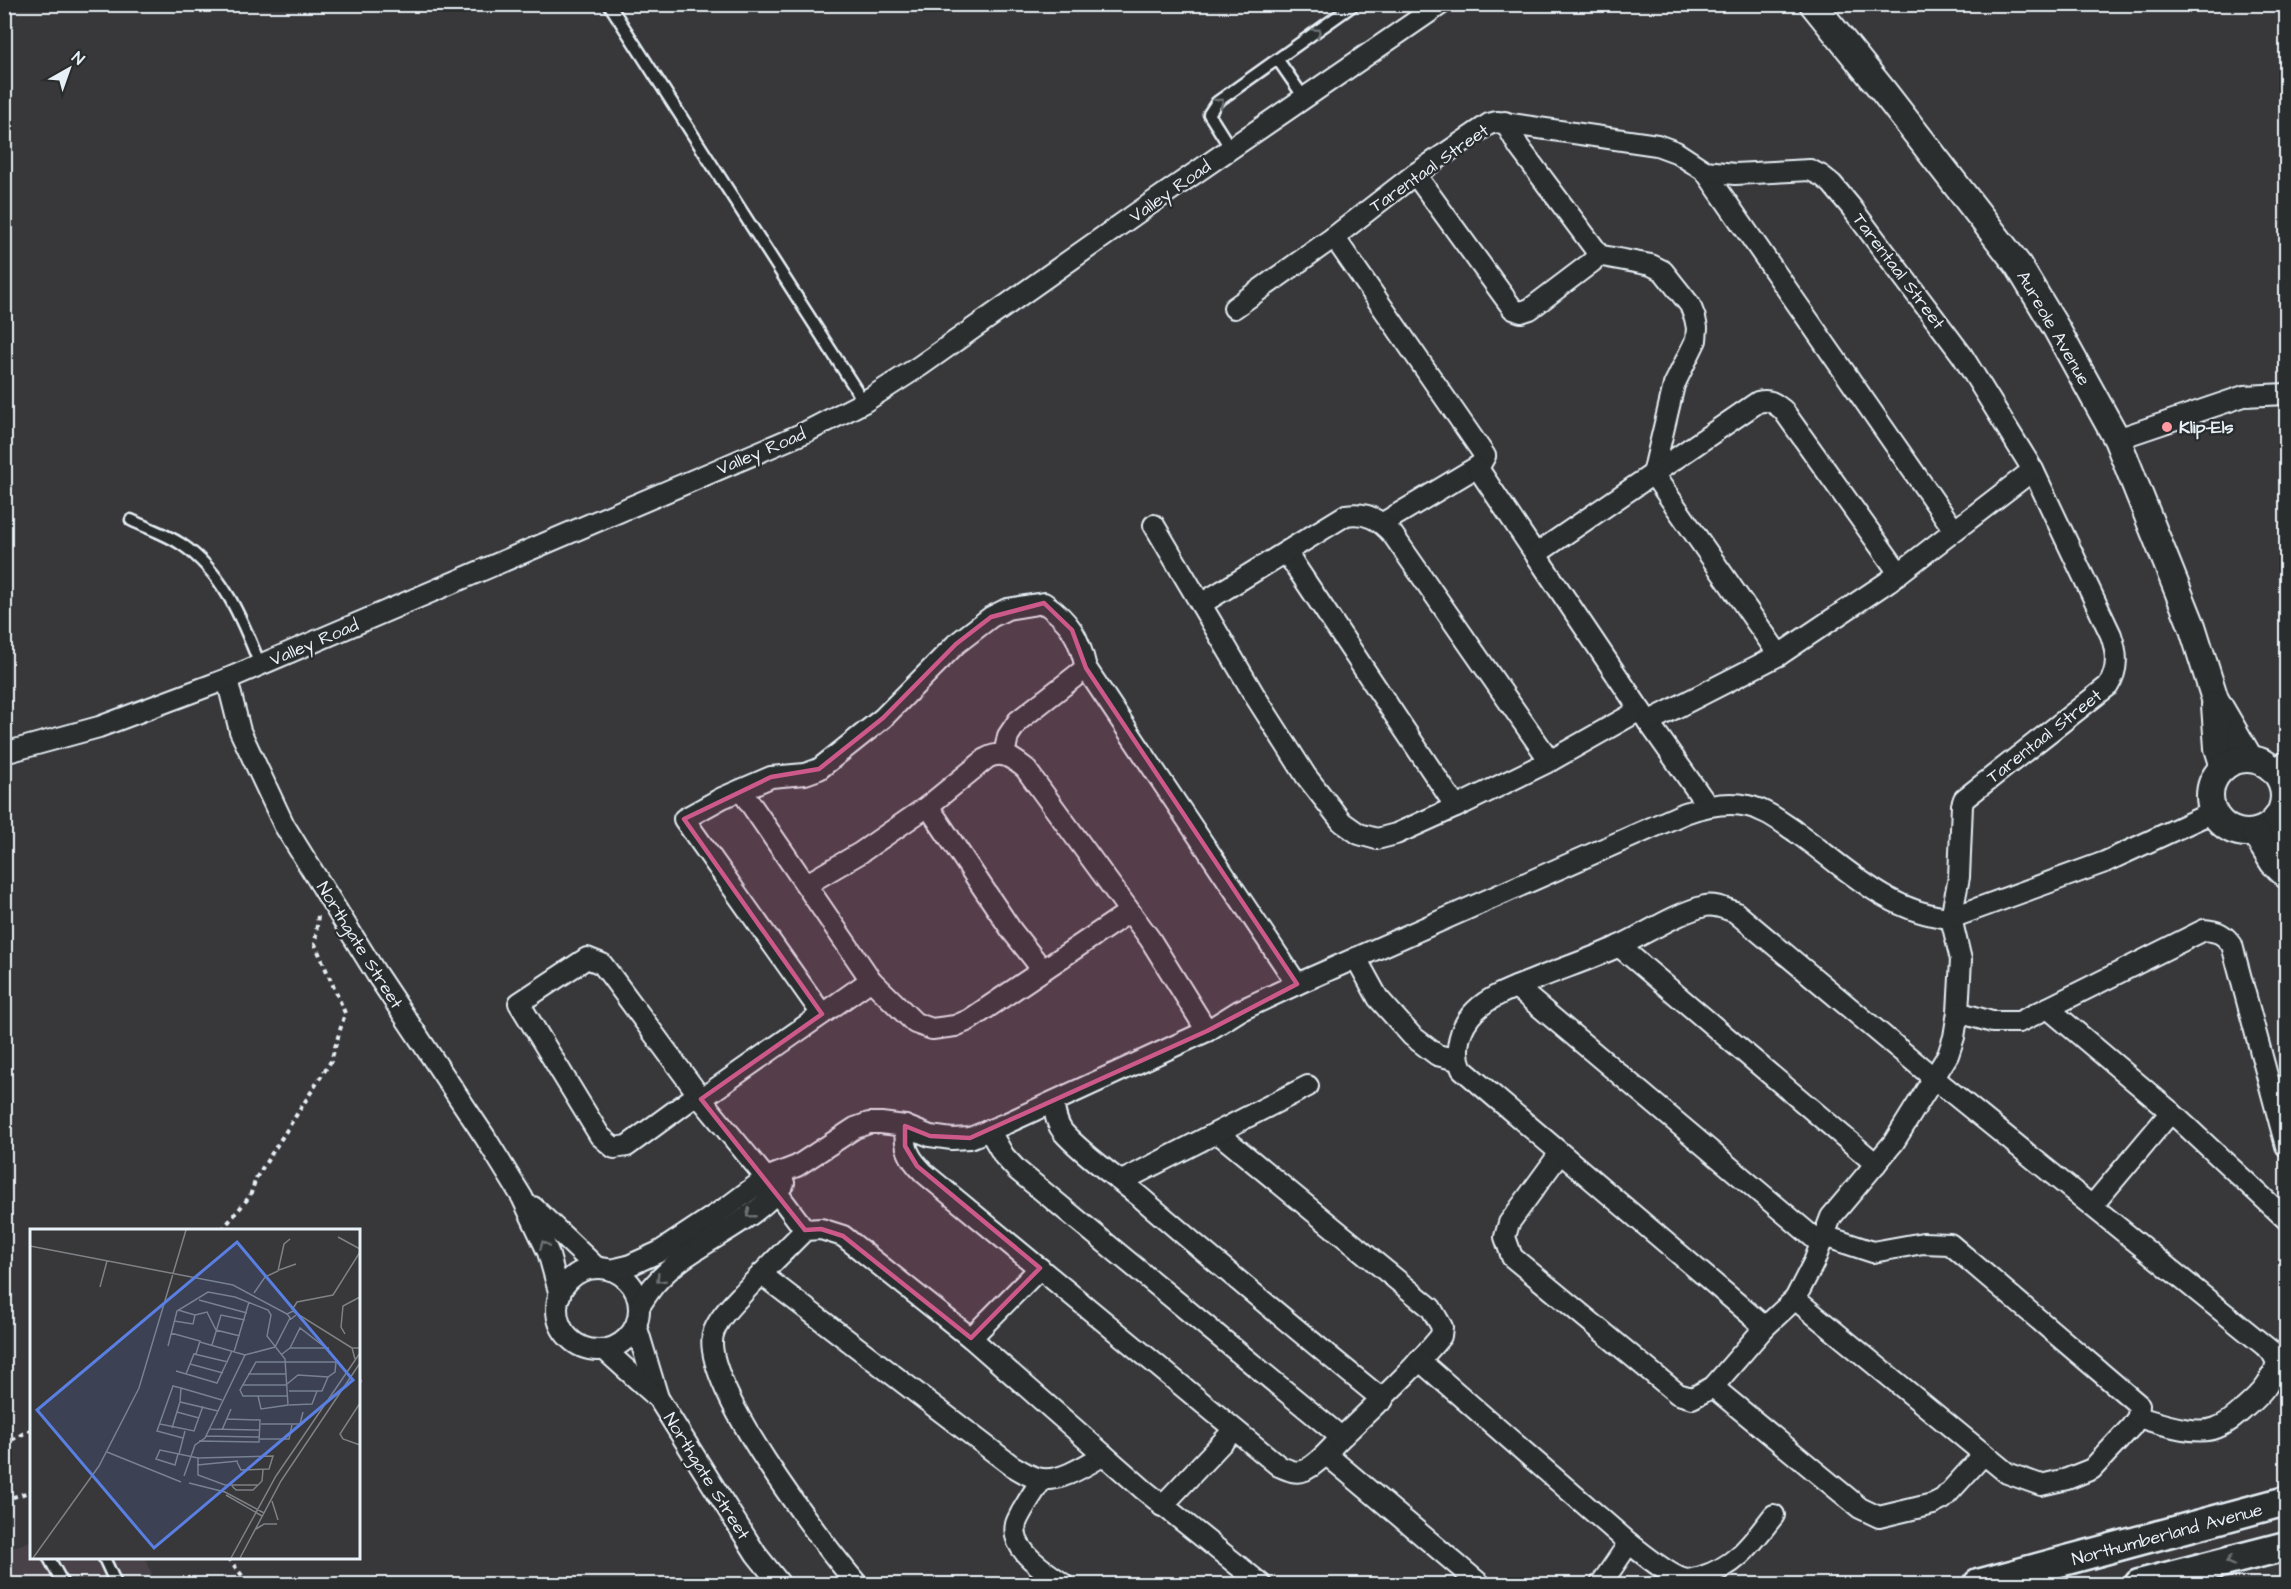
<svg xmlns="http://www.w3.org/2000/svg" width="2291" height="1589" font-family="'Architects Daughter',sans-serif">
<rect width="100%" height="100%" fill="#38373a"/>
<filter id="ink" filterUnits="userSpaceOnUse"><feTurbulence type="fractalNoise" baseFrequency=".0167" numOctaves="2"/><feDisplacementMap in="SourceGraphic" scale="12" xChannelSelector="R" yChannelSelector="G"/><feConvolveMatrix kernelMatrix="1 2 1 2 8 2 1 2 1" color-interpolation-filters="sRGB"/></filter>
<g filter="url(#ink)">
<!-- built -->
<path fill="#484349" d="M31,1541L32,1558H145L156,1584H5V1550Z"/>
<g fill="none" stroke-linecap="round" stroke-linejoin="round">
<!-- service casing -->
<g stroke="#e8f1f8" stroke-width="15">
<g id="service">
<path d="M609,4L864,402"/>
<path d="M1278,60L1305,99"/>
<path d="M1231,149L1209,114L1217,102L1355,4"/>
<path d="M131,520C147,528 166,534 181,544C223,572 242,619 260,665"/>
<path d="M49,1558L63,1584"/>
<path d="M104,1558L116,1584"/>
</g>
</g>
<!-- minor casing -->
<g stroke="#e8f1f8" stroke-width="24">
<g id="minor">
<path d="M1705,171L1954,530"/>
<path d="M1415,174L1513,309L1521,312L1530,309L1592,262L1597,255L1595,249L1519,147L1505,122"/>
<path d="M1334,237L1485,456L1480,465L1383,523"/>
<path d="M1597,255L1651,265L1663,271L1690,305L1695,318L1697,328L1696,340L1674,385L1653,474L1779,655"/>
<path d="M1234,308L1334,237L1415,174L1489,124L1497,122L1657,145L1676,152L1705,171L1735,174L1810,170L1822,176L1832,184L1851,207L1962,355L2033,470L2111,635C2117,653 2119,669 2108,686L1964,799L1962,805L1959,877L1951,918L1961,960L1958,1012L1954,1037L1948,1055L1894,1142L1831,1217L1814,1262L1795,1299L1765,1327L1713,1387L1692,1398L1678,1394L1512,1257L1505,1237L1509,1223L1560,1153"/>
<path d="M2117,439L2244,396L2286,394"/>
<path d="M1477,467L1640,710L1707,805"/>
<path d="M1154,525L1255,696L1306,776L1342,822L1359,834L1377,839L1396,834L1456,807L1550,761L1640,710"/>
<path d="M1286,552L1456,807"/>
<path d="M1536,554L1758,402C1770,399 1774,403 1783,410L1899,573"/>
<path d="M1201,604L1346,515C1367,512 1379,519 1393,535L1550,761"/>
<path d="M1086,668L1297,984"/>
<path d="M227,679L240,731L284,825L377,975L485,1137L522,1197L548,1252L560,1295"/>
<path d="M1648,722L1779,655L1889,581L2033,470"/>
<path d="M4,753L99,727L227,679L806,432L864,402L920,366L1137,213L1441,4"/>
<path d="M2274,769L2286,762"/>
<path d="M741,790L871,980L915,1023L932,1029L955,1026L969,1020L1129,912"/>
<path d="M2285,791L2286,790"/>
<path d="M928,806L1012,931L1042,969"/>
<path d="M807,884L860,853L928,806L987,758C1002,750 1012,758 1025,768L1150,939L1207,1031"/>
<path d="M1619,946L1876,1164"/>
<path d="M1356,958L1378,998L1412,1036L1437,1055L1458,1060"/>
<path d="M1516,987L1821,1244"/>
<path d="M2048,1008L2204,930C2218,931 2224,934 2232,945L2286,1146"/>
<path d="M1958,1012L1992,1022H2019L2048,1008L2171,1112L2286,1219"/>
<path d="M822,1014L684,819L722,798L771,777L805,774L819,769L883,718L956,644L991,617L1007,609L1044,603C1070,621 1079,637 1086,668L1018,721L1008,736L1004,755"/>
<path d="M698,1094L627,1146L614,1148L600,1136L519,1003L587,958L602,964L612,977L698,1094L701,1099L766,1178L805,1230"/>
<path d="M701,1099L871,980"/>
<path d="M1053,1102C1055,1113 1056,1123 1063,1132C1084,1156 1122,1181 1147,1203C1225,1270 1303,1335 1383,1400"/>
<path d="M905,1126C905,1148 907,1156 924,1173L1279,1466C1288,1470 1296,1474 1305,1470C1321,1462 1331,1447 1343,1436C1377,1403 1411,1372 1441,1336L1442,1327L1431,1308L1218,1133"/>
<path d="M989,1130L1004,1156L1017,1170L1341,1437"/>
<path d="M1122,1181L1308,1086"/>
<path d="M2092,1206L2171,1112"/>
<path d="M533,1207L597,1268"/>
<circle cx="598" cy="1309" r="41"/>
<path d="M611,1270L628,1266L659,1252L730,1205L766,1178L797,1166L855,1128L869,1123H881L905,1126L930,1136L952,1139L970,1138L1007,1123L1207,1031L1239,1011L1297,984L1685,813C1705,806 1727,801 1748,806C1767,810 1781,822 1796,832C1845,867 1888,913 1951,918L2105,862L2213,812"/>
<path d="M761,1274L1011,1465C1020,1470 1031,1478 1042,1479C1063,1481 1086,1465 1104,1455"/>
<path d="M1795,1299L2007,1473L2041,1485L2067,1479L2092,1469L2131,1427L2138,1417L2139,1405L1950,1244L1923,1243L1873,1252L1824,1236"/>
<path d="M639,1307C644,1299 649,1291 655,1284C691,1242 751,1227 784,1183"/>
<path d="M636,1325L658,1398"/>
<path d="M1765,1327L1462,1069C1453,1050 1460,1026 1475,1011C1491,995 1516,987 1536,979C1563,968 1591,959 1617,947C1646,934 1674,914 1705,906C1715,904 1726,909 1735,912L1935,1079L2271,1351L2277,1362C2272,1382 2262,1393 2246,1407C2237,1415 2228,1424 2216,1428C2195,1436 2159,1423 2138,1417"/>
<path d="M971,1338L1040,1268"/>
<path d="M605,1350L658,1398L756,1554L780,1584"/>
<path d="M1419,1360L1629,1543C1642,1553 1668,1575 1683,1579C1689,1581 1696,1578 1701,1577C1737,1566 1752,1543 1774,1515"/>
<path d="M1713,1387L1860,1508L1879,1517L1933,1504L1943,1499L1984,1454"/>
<path d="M1327,1455L1480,1584"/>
<path d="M1042,1479C1036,1489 1018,1515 1016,1524C1010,1551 1046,1571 1063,1584"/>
<path d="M1162,1506L1234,1430"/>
<path d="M857,1584C824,1545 695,1379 714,1331C720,1316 733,1304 744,1292C764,1271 784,1251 805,1230L821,1229L843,1236L971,1338L1144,1490L1261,1584"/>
<path d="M1601,1584L1629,1543"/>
</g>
</g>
<!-- tertiary casing -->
<g stroke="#e8f1f8" stroke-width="30">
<g id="tertiary">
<path d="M1813,4L1884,92L2018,265L2056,328L2117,439L2192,626L2215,699L2250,759"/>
<path d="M2215,705L2218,748L2224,767"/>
<circle cx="2247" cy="796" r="37"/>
<path d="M2276,821L2286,846"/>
<path d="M2255,833L2273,862L2286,875"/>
</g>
</g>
<!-- secondary casing -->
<g stroke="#e8f1f8" stroke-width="33">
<g id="secondary">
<path d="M1978,1584L2286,1501"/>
<path d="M2139,1584L2286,1546"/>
</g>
</g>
<!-- path -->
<g stroke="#e8f1f8" stroke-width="4" stroke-dasharray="4.5 4.5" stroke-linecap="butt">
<path d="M222,1230L250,1196L256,1178L331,1061L345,1013L315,944L318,915"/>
<path d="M358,1382L361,1381"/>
<path d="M4,1444L32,1429"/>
<path d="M4,1500L32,1491"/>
<path d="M228,1558L249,1584"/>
</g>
<!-- service -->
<use href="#service" stroke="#2a2d2e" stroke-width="10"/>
<!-- minor -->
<use href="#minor" stroke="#2a2d2e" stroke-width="20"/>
<!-- tertiary -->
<use href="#tertiary" stroke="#2a2d2e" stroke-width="26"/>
<!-- secondary -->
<use href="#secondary" stroke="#2a2d2e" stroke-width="28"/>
</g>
<!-- one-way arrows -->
<defs><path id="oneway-chevron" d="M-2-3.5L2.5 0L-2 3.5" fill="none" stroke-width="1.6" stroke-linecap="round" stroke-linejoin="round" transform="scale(1.5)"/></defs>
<g stroke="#6c7275">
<use href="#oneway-chevron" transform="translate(1317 32) rotate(-36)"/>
<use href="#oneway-chevron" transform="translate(1220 102) rotate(-40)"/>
<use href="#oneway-chevron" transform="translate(750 1214) rotate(141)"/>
<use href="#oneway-chevron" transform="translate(544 1245) rotate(-112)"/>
<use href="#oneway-chevron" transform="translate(660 1279) rotate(135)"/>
<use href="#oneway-chevron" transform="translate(2230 1561) rotate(165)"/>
</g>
</g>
<!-- marked area -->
<path fill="#cd598a" fill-opacity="0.2" stroke="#cd598a" stroke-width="4.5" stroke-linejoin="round" d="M1044,603L1072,630L1086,668L1297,984L1207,1031L970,1138L930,1136L905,1126V1146L917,1166L1040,1268L971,1338L843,1236L821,1229L805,1230L701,1099L822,1014L684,819L771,777L819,769L883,718L956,644L991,617Z"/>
<!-- markers -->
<circle fill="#ff9aa2" stroke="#2a2d2e" stroke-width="2" cx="2167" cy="427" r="6"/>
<g text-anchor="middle" stroke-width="5" stroke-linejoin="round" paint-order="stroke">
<!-- street labels -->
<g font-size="18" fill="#e8f1f8" stroke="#2a2d2e">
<text transform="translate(1429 168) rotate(-35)" y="6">Tarentaal Street</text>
<text transform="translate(1170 191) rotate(-35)" y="6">Valley Road</text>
<text transform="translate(1899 271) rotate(53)" y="6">Tarentaal Street</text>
<text transform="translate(2054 328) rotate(60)" y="6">Aureole Avenue</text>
<text transform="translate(761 451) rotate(-23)" y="6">Valley Road</text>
<text transform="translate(314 642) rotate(-23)" y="6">Valley Road</text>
<text transform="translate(2044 736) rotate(-38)" y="6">Tarentaal Street</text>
<text transform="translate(360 945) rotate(58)" y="6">Northgate Street</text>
<text transform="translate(707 1476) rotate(58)" y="6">Northgate Street</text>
<text transform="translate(2167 1534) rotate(-15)" y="6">Northumberland Avenue</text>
</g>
<!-- poi labels -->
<g font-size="18" font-weight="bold" fill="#e8f1f8" stroke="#2a2d2e" text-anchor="start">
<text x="2179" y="433">Klip-Els</text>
</g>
</g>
<!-- overview -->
<g transform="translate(30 1229)">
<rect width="330" height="330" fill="#38373a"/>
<path fill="none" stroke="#7e8186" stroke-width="1.5" d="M308,8L330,20M0,17L203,56L257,85M249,41L266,35M70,58L77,32M224,64L235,48L248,42L254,15L260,10M169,71L217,84M262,81L267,73L303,66L330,23M165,86L177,83L186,101L210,107M266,86L261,90L257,85L263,82L322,119M144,92L163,95L165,86L148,81M141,104L170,112L166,125M315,105L311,98L313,77L330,68M170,113L215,126M182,116L191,86L215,91M138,117L147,82L178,63L205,68L238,81L241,86L237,107L255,130L258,176L231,180L228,167M260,119L270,99L296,119M204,123L219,73M252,125L260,119H299M325,130L322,119H330M160,135L193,144M146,142L187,154L202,122M156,145L164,125L198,133M218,145H256M257,155L268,146L298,148L292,162H259M212,156H257M151,159L192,171M258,167H213L210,161L226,133H306L305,143L298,148M150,173L151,159L143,157L127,202L153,209M330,174L310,205L313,210L330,216M259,176L282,175L287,162M147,183L169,189M130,195L164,202L173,177M231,195H270L273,183M142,199L150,173L188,182M180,200L230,201M192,201L201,180M176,207L229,208M230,210H259L262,196M169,212L229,213L230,191L197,190M77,223L151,253M148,225L145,236L126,230L130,221L168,229L243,227L239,240L211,241L207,233M149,225L155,202M168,229V246L195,256H228L232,252L233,241M167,236L208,232M154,247L165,216L175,209L215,126L245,118L260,89M159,254L195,263L234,284M202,257L206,261H223L228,256M196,266L232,287M242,272L248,291M226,300L234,295H247M3,329L69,237L109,159L156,1M201,329L246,247L330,124M210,329L251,252L330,134"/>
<path fill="#5a7fe2" fill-opacity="0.15" stroke="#5a7fe2" stroke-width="3" d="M207,13L323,151L124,319L7,181Z"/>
<rect width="330" height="330" fill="none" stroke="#e8f1f8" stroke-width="3"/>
</g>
<!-- margin -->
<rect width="2291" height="1589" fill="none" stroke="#2a2d2e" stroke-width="24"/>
<rect x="12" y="12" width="2267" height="1565" fill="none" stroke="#e8f1f8" stroke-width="2" filter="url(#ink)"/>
<!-- north arrow -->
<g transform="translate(69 69) rotate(40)" stroke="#2a2d2e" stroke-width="4.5" paint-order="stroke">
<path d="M0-4.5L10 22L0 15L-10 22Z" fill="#e8f1f8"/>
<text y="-9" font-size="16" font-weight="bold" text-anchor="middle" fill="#e8f1f8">N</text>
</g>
</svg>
